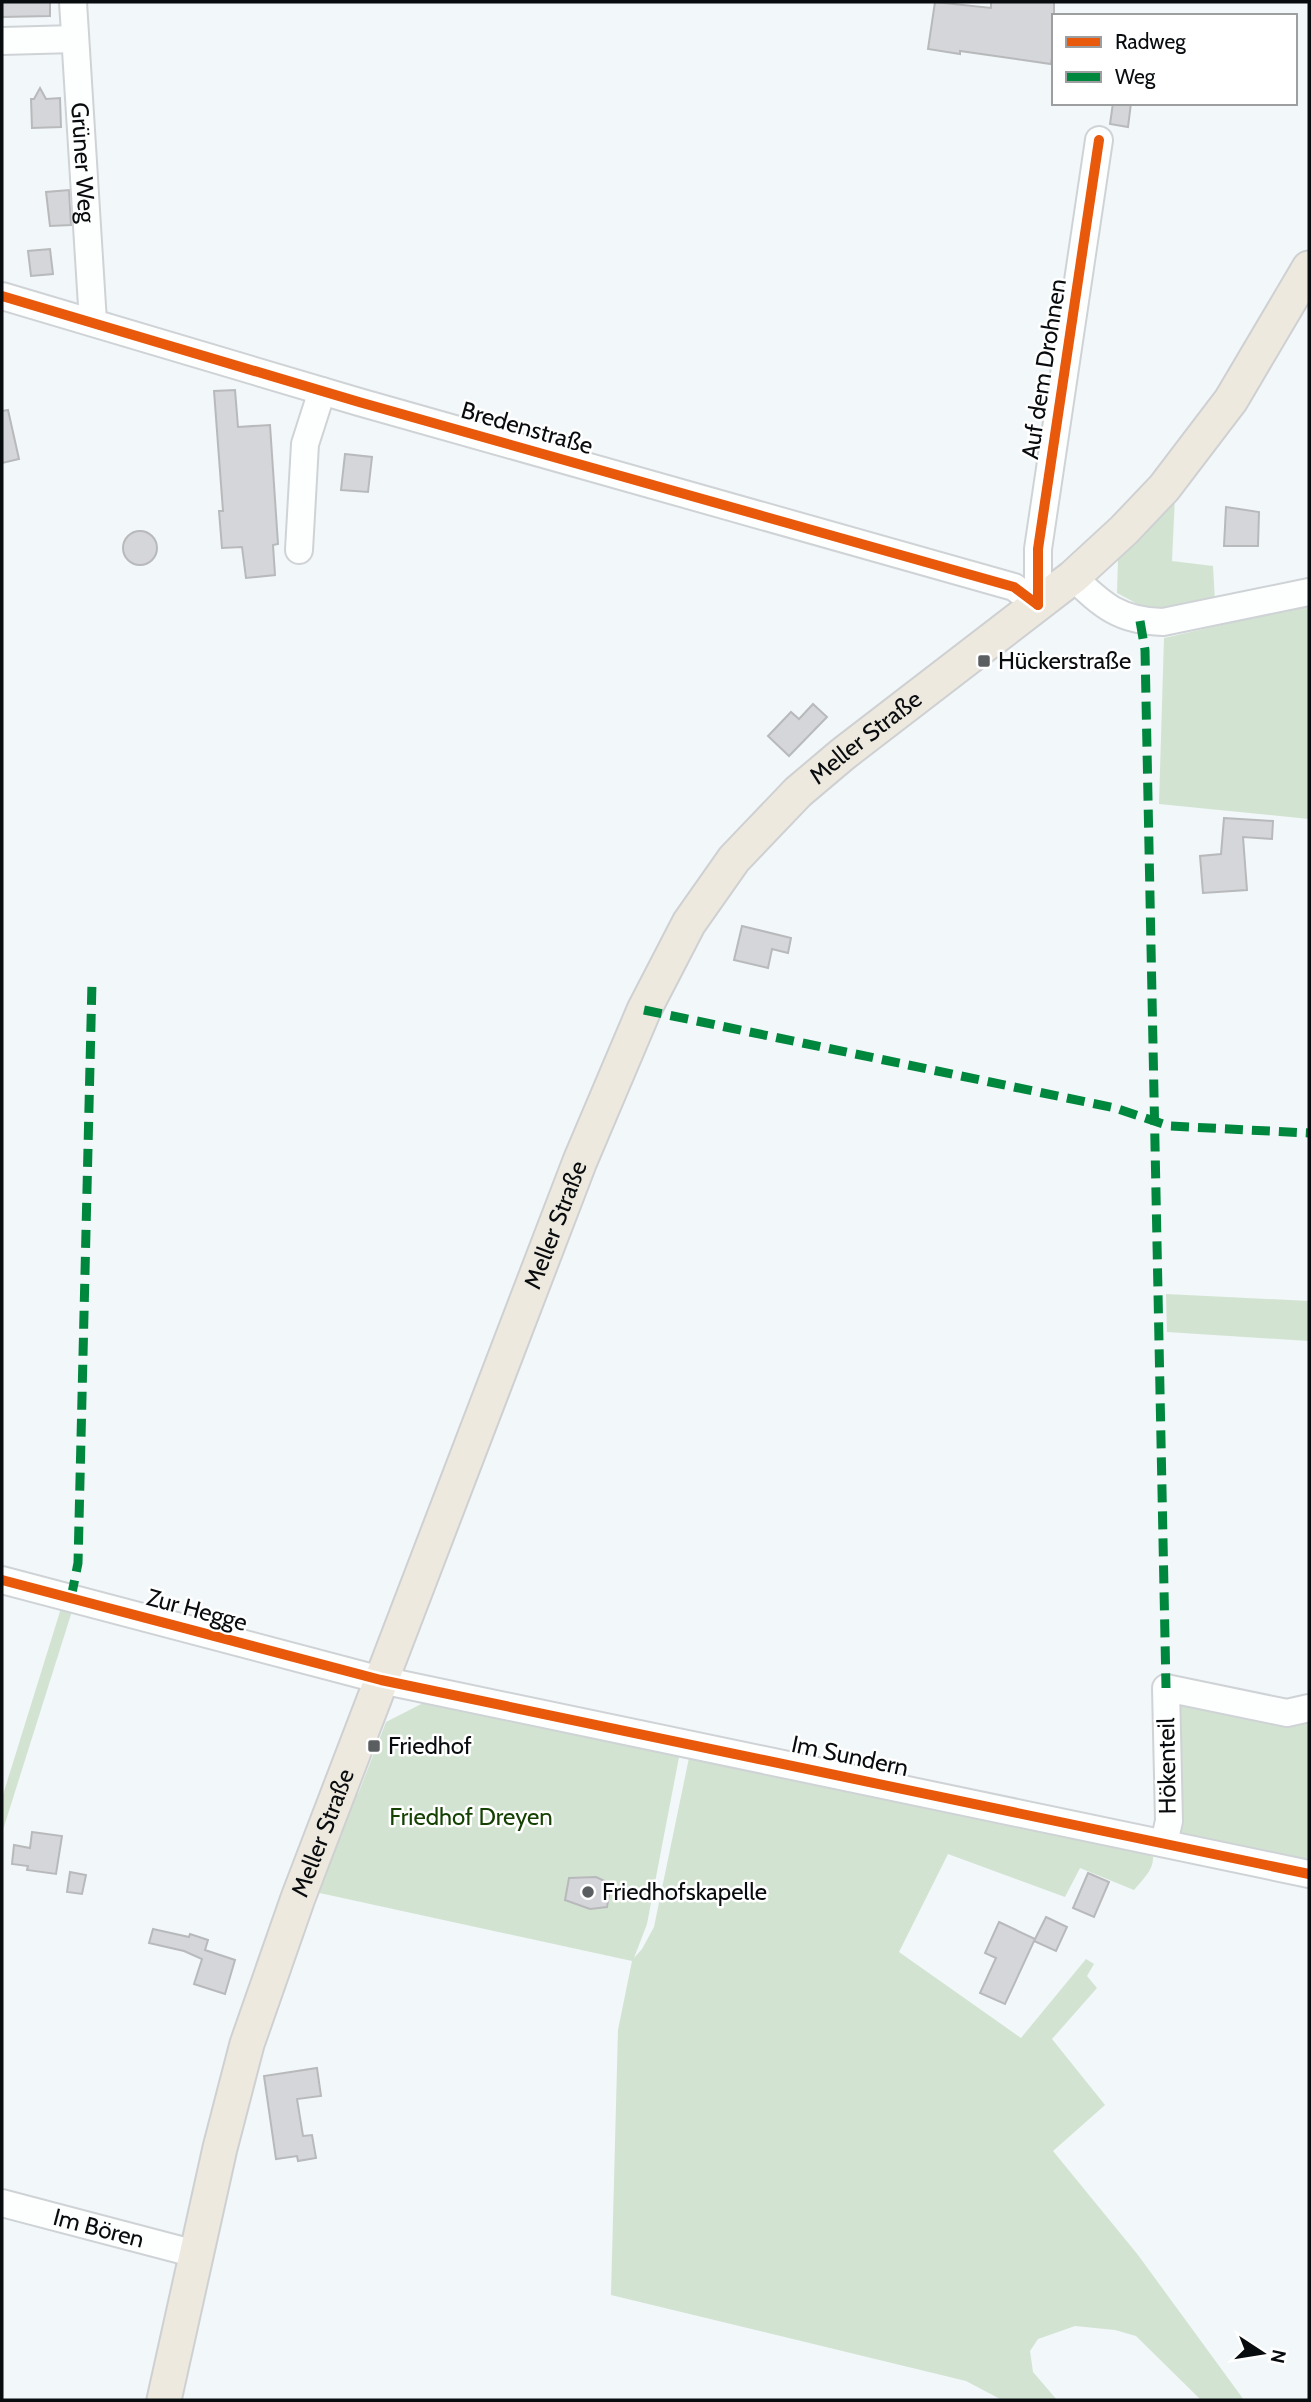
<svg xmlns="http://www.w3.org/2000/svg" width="1311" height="2402" font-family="Cabin,sans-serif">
<rect width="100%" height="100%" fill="#f2f7fa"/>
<!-- green -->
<g fill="#d2e3d1">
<path d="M1175,496L1172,561L1213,566L1215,602L1174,609L1145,608L1117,593L1118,559L1139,531Z"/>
<path d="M1309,605V819L1159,804L1164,638Z"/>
<path d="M1166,1294L1309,1301V1341L1167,1332Z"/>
<path d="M62,1605L73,1608L2,1833V1798Z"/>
<path d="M1171,1694L1309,1722V1866L1177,1837Z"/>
<path d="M431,1699L680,1752L647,1924L634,1958L642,1949L654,1927L690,1753L1150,1847C1159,1865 1146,1876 1134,1890L1080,1868L1065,1897L948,1854L899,1952L1021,2038L1086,1959L1094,1964L1087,1976L1097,1988L1052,2039L1105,2105L1053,2151L1138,2255L1244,2400H1201L1136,2336L1115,2330L1075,2326L1038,2339L1030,2351L1033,2372L1057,2400H1002L966,2381L611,2295L618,2030L632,1961L315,1892L352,1793L358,1794L386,1722Z"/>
</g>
<!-- building -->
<g fill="#d5d6d9" stroke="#b8b9bb" stroke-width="2">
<path d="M2,2H50V16L2,17Z"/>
<path d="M935,2L991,8V2H1054V46L1051,64L960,51V54L928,49Z"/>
<path d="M40,88L46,99L60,98L61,127L32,128L31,99H34Z"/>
<path d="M1113,103H1131L1128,127L1110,124Z"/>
<path d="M69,190L71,225L50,226L46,192Z"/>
<path d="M50,249L53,274L31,276L28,251Z"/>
<path d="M235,390L238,427L270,425L278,544L273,545L275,575L246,578L242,547L222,548L219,511H223L214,391Z"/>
<path d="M8,410L19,459L2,463V411Z"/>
<path d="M345,454L372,457L368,492L341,490Z"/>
<path d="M1226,507L1259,512L1258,546H1224Z"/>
<circle cx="140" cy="548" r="17"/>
<path d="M813,704L827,717L789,756L768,736L791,712L799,719Z"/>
<path d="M1224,818L1273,821L1272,839L1243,837L1247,890L1203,893L1200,856L1221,854Z"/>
<path d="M742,926L791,938L788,953L772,949L768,968L734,960Z"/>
<path d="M32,1832L62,1836L56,1874L27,1870L28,1866L12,1864L14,1845L30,1848Z"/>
<path d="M70,1872L86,1875L82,1894L67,1892Z"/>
<path d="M1088,1873L1109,1882L1094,1917L1073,1908Z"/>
<path d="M596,1877L611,1884L607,1907L590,1909L565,1900L569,1878Z"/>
<path d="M1046,1917L1067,1927L1056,1951L1034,1941Z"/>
<path d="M999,1922L1035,1939L1005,2004L980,1993L996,1958L985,1953Z"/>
<path d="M153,1929L189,1937L190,1934L208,1940L205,1950L235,1960L225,1994L194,1984L202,1959L184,1951L149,1943Z"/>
<path d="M317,2068L321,2096L297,2099L303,2136L312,2135L316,2158L298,2161L297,2156L276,2159L264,2076Z"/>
</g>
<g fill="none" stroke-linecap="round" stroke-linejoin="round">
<!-- minor casing -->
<g stroke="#cfd3d6" stroke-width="30">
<g id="minor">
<path id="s1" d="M73,2L93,322"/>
<path d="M2,41L75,39"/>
<path d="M2,296L359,402L1014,587L1038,605"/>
<path d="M299,550L305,444L322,391"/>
<path d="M1073,577C1103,606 1120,621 1163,622L1309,592"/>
<path d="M1038,605V549L1099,140"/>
<path d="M2,1580L381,1680L1309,1874"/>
<path d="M1164,1843L1169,1821L1166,1688L1287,1713L1309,1708"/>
<path id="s2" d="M2,2203L196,2254"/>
</g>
</g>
<!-- major casing -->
<g stroke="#ced0d2" stroke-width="37">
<g id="major">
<path id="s3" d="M164,2400L220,2148L247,2044L298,1898L580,1161L644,1010L689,923L734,859L798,792L843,754L1073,577L1124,530L1164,488L1231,400L1309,268"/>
</g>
</g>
<!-- minor -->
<use href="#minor" stroke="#fdfefe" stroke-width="26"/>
<!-- major -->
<use href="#major" stroke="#eee9df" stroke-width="33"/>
<!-- quiet -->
<g stroke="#00873e" stroke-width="9" stroke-dasharray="18 9" stroke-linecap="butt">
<path d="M1140,621L1145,650L1166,1688"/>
<path d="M644,1010L1115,1108L1169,1126L1309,1133"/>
<path d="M71,1598L78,1563L92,982"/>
</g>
<!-- cycleway casing -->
<g stroke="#fff" stroke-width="15">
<g id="cycleway">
<path d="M2,296L359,402L1014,587L1038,605"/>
<path d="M1038,605V549L1099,140"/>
<path d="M2,1580L381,1680L1309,1874"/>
</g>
</g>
<!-- cycleway -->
<use href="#cycleway" stroke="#e8590c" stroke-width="10"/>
</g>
<!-- markers -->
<g fill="#5b5e61" stroke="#fff" stroke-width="2.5">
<rect x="977" y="654" width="14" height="14" rx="3.5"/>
<rect x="367" y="1739" width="14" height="14" rx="3.5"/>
<circle cx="588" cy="1892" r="7"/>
</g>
<g text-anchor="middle" stroke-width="5" stroke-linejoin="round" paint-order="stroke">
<!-- street labels -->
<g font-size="24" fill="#090c0e" stroke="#fff">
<text dy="8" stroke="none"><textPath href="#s1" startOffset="161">Grüner Weg</textPath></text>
<text transform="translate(1044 369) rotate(-81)" y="8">Auf dem Drohnen</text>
<text transform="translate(527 428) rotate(16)" y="8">Bredenstraße</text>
<text dy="8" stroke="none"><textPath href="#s3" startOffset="1829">Meller Straße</textPath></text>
<text dy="8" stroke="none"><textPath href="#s3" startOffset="1241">Meller Straße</textPath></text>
<text transform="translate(197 1610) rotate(15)" y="8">Zur Hegge</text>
<text transform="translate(850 1756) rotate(12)" y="8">Im Sundern</text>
<text transform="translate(1167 1766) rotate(-91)" y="8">Hökenteil</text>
<text dy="8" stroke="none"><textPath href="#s3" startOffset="590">Meller Straße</textPath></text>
<text dy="8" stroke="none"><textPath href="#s2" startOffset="100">Im Bören</textPath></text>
</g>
<!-- poi labels -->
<g font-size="24" fill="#090c0e" stroke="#fff" text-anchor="start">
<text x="998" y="669">Hückerstraße</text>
<text x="388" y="1754">Friedhof</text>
<text x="602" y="1900">Friedhofskapelle</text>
</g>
<!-- park labels -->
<g font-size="24" fill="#154103" stroke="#fff">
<text x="471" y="1825">Friedhof Dreyen</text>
</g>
</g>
<!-- border -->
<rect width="1311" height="2402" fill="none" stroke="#090c0e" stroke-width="7"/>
<!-- legend -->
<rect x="1052" y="14" width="245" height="91" fill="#ffffff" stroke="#9d9e9f" stroke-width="2"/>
<rect x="1066" y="37" width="35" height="10" fill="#e8590c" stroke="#9d9e9f" stroke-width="2"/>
<text x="1115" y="49" font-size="21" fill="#090c0e">Radweg</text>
<rect x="1066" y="72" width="35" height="10" fill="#00873e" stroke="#9d9e9f" stroke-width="2"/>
<text x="1115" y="84" font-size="21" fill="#090c0e">Weg</text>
<!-- north arrow -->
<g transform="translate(1262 2353) rotate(102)" stroke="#ffffff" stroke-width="5" paint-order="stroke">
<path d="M0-5L12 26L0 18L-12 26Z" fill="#090c0e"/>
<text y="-10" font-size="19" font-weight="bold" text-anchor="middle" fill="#090c0e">N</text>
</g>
</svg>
